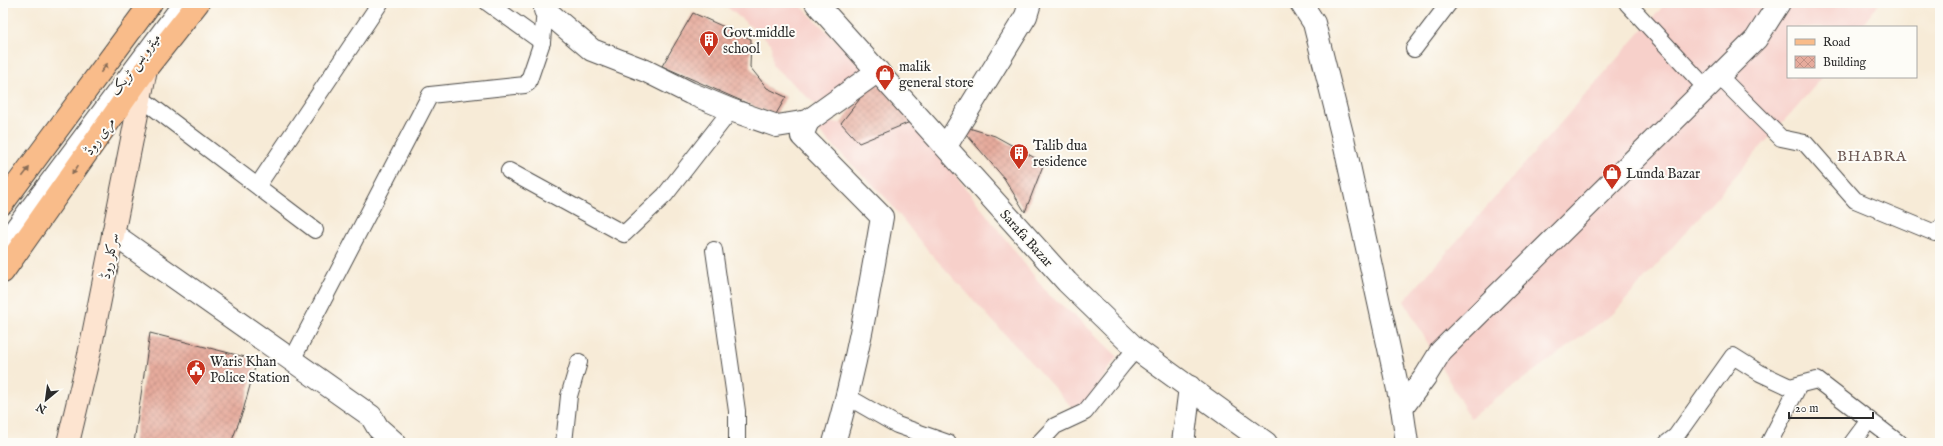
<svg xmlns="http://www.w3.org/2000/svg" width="1943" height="446" font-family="'IM FELL English',Amiri,serif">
<defs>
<pattern id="building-cross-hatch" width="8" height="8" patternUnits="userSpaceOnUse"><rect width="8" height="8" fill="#e6ab9c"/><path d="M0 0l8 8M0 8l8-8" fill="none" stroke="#c59387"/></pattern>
</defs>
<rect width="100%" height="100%" fill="#fdfcf7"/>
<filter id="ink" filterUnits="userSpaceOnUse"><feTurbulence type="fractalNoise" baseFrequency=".025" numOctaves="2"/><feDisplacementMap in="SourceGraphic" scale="8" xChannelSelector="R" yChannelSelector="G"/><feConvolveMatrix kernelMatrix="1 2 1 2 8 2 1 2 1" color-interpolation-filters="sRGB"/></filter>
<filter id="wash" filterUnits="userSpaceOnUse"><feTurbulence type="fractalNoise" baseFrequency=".012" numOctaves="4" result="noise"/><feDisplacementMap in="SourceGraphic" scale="16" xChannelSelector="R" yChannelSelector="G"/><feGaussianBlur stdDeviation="0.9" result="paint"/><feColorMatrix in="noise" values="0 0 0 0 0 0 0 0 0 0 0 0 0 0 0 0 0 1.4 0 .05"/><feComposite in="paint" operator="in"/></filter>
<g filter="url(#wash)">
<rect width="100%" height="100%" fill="#f7ebd7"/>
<!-- built -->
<g fill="#f7d0ca">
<path d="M722,3H798L868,72L816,105L772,65L771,43Z"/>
<path d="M1666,3H1879L1861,27H1788V77H1822L1821,79L1615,312L1470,418L1404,301Z"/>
<path d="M878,71L893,102L965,187L1048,294L1080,320L1117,356L1079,415L923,245L886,198L808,121L841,123Z"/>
</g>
<g id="blocks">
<!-- building -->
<g fill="url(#building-cross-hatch)">
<path d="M693,13L751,39L750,67L767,88L786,97L776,114L760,109L662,66Z"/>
<path d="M875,83L915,120L859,143L841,123L859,100L862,91Z"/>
<path d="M969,128L995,136L1044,163L1025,212L1004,178L966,134Z"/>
<path d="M150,333L257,360L243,411L231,443H134Z"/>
</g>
</g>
</g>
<g filter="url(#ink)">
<use href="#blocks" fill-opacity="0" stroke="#4a4845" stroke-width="1"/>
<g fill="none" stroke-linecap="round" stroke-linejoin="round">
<!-- lane casing -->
<g stroke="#4a4845" stroke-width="18">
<g id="lane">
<path d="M488,3L542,42"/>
<path d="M1627,3L1706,88"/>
<path d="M1414,49L1449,3"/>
<path d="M1719,76L1781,138L1805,143L1855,200L1935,233L1940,228"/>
<path d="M141,98L315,230"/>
<path d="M509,171L624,234L665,195L731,110"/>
<path d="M258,185L380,3"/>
<path d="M3,241L181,3"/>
<path d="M714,250L737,411V443"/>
<path d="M292,360L430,95L525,85L528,83L542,42L545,10L547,3"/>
<path d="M848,397L897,425L948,443"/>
<path d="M564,443L569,396L579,362"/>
<path d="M1039,443L1055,426L1085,412L1123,364L1136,349"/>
<path d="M1667,443L1676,436L1733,356L1760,373L1790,387L1817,380L1899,443"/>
<path d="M1769,443L1799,385"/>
<path d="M1852,443L1869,420"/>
</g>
</g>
<!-- street casing -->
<g stroke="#4a4845" stroke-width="24">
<g id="street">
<path d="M816,3L1067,282L1136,349L1266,443"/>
<path d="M1301,3L1314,23L1343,138L1402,408L1407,443"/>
<path d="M545,10L592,50L646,71L690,93L731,110L777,126L808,121L878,71"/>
<path d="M808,121L802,136L882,217C869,293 856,369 834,443"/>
<path d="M946,146L1026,16L1030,3"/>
<path d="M113,234L371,416L378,428L395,443"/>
<path d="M1402,408L1425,377L1441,351L1756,39L1779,3"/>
<path d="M1183,443L1190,387"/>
</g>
</g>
<!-- secondary casing -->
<g stroke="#4a4845" stroke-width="24">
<path id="secondary" d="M68,443L89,355L146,69"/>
</g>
<!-- primary casing -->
<g stroke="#4a4845" stroke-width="24">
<g id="primary">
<path d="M3,203L151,3"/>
<path d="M3,272L146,69L198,3"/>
</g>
</g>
<!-- lane -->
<use href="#lane" stroke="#fff" stroke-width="16"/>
<!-- street -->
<use href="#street" stroke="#fff" stroke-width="22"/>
<!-- secondary -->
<use href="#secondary" stroke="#fde4d0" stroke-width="22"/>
<!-- primary -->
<use href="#primary" stroke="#f9bc8a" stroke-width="22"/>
</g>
<!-- one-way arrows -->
<defs><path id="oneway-solid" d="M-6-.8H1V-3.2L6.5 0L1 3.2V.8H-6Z"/></defs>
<g fill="#886c56">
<use href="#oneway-solid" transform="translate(104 68) rotate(-53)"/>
<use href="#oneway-solid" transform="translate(75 170) rotate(125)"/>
<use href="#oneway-solid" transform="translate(26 172) rotate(-53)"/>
</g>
</g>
<!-- icons -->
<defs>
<g id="building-pin" transform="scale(1)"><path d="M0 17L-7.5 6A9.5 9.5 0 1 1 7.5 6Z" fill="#c8321e" stroke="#fdfcf7"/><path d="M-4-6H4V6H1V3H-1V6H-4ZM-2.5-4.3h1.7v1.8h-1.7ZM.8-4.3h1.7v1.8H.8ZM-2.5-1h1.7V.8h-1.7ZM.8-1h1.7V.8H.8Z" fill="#fff"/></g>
<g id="shop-pin" transform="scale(1)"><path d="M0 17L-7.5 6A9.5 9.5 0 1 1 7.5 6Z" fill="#c8321e" stroke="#fdfcf7"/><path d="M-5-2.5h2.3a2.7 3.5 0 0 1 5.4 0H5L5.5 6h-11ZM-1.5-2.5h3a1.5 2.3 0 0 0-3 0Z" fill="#fff"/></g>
<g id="civic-pin" transform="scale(1)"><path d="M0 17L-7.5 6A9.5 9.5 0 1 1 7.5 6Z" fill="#c8321e" stroke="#fdfcf7"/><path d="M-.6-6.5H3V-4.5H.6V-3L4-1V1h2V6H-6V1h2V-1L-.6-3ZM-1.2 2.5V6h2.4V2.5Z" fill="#fff"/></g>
</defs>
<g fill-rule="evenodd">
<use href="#building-pin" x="709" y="40"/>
<use href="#shop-pin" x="885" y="74"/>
<use href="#building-pin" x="1019" y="153"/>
<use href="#shop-pin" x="1612" y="173"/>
<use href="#civic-pin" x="196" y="369"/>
</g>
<g text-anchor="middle" stroke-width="4" stroke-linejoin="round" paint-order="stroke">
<!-- poi labels -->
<g font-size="14" fill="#2b2b2b" stroke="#fdfcf7" text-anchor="start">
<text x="723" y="37">Govt.middle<tspan x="723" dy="16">school</tspan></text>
<text x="899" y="71">malik<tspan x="899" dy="16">general store</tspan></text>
<text x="1033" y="150">Talib dua<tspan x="1033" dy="16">residence</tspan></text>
<text x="1626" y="178">Lunda Bazar</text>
<text x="210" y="366">Waris Khan<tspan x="210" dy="16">Police Station</tspan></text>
</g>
<!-- street labels -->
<g font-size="14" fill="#2b2b2b" stroke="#fdfcf7">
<text transform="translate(135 64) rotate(-53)" y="5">میٹرو بس ٹریک</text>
<text transform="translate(99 136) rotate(-55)" y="5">مری روڈ</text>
<text transform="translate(1027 238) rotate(48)" y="5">Sarafa Bazar</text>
<text transform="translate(109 256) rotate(-79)" y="5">سرکلر روڈ</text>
</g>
<!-- neighbourhood labels -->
<g font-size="15" letter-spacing="1" fill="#6c5853" stroke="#fdfcf7">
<text x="1872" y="161">BHABRA</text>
</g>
</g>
<!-- margin -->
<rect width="1943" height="446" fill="none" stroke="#fdfcf7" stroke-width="16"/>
<!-- legend -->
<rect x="1787" y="26" width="130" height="52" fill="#fdfcf7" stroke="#a9a8a5"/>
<rect x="1795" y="39" width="20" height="6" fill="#f9bc8a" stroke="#a9a8a5"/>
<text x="1823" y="46" font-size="12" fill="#2b2b2b">Road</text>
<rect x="1795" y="56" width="20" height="12" fill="url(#building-cross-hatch)" stroke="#a9a8a5"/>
<text x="1823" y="66" font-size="12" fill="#2b2b2b">Building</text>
<!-- north arrow -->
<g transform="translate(46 400) rotate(209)" stroke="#fdfcf7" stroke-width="3" paint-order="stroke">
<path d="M0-3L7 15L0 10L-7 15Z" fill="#2b2b2b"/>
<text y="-6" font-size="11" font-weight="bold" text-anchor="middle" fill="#2b2b2b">N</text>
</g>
<!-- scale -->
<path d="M1789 412v6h84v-6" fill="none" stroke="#2b2b2b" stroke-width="2"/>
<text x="1795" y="412" font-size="12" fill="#2b2b2b" stroke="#fdfcf7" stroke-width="3" paint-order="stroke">20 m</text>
</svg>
